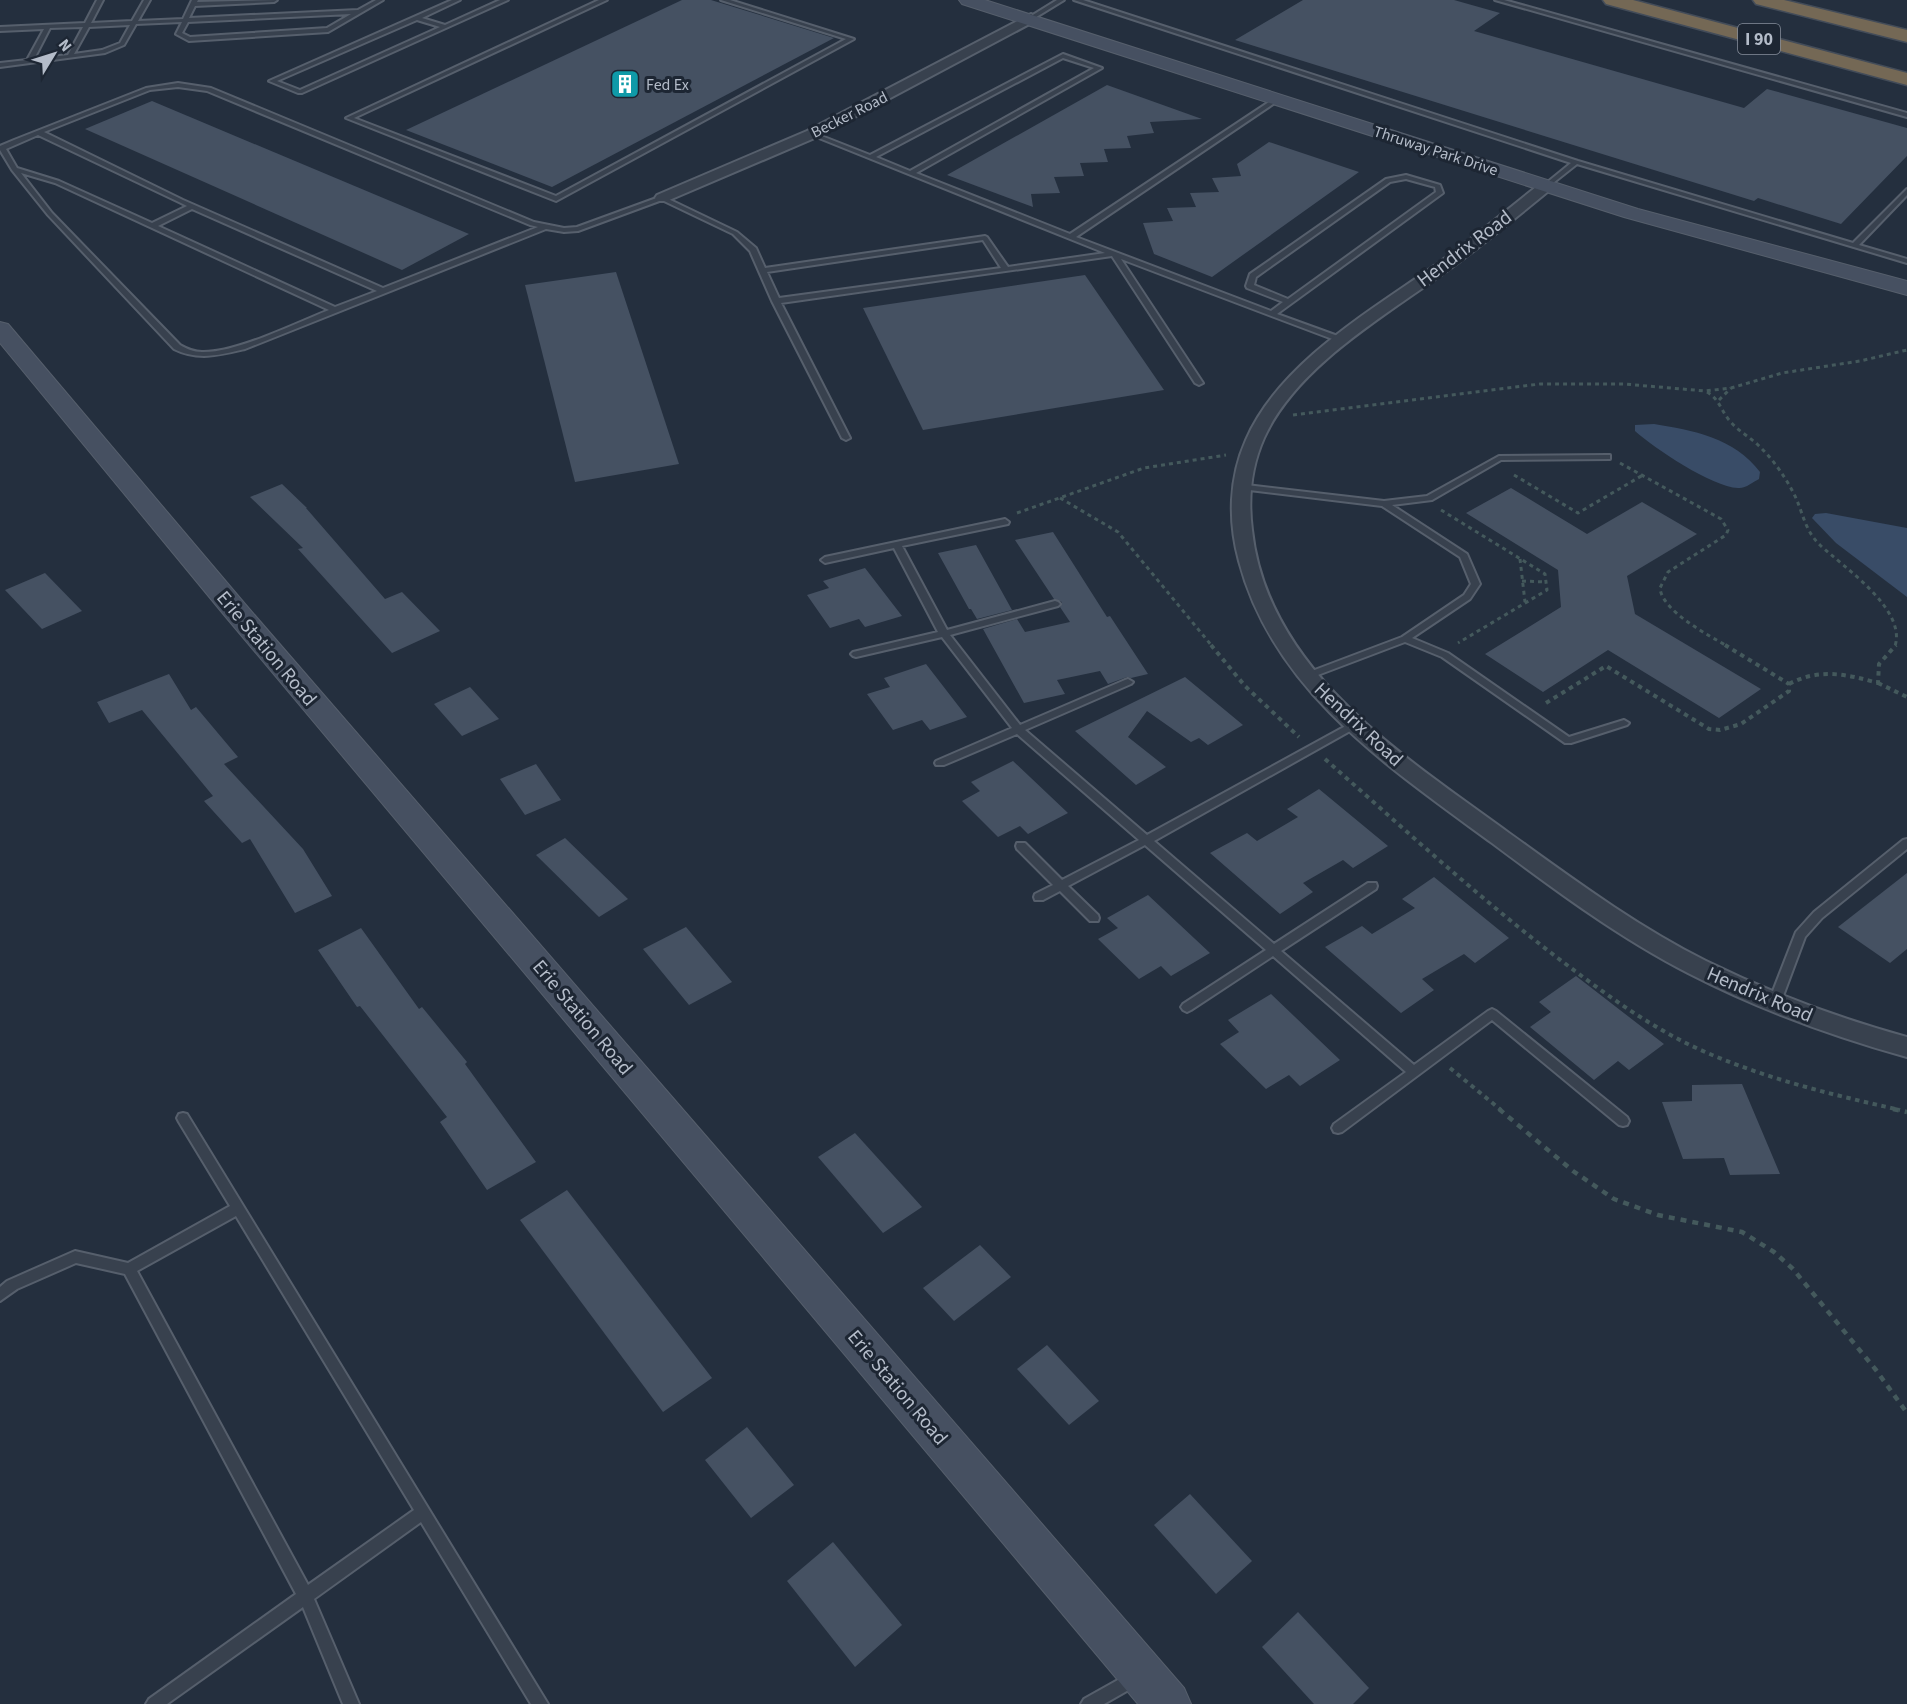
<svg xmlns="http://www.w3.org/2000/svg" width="1907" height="1704" font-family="'Source Sans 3',sans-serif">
<rect width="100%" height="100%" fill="#242f3e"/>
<!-- water -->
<g fill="#394c67">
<path d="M1654,424C1692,430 1735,438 1760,472L1759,479C1753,482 1745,489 1738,488C1712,487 1654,448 1635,431V425Z"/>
<path d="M1826,513L1907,528V597L1836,543L1812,518L1815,514Z"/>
</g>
<!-- building -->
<g fill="#455162">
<path d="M682,0H711L834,38L552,187L406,130Z"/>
<path d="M1303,0H1454L1500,13L1474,31L1744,108L1767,89L1907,128V156L1841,224L1758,198L1754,201L1235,40Z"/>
<path d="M1107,85L1202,119L1150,122L1154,133L1127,136L1131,148L1104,149L1108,162L1080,163L1084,176L1054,177L1060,193L1031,194L1033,207L947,175Z"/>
<path d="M152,101L469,234L402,270L85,129Z"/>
<path d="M1269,142L1359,172L1212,277L1154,254L1143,223L1173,221L1167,208L1196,207L1190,193L1219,192L1212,178L1241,176L1237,164Z"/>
<path d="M616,272L679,464L575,482L525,285Z"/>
<path d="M1085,275L1164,390L923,430L863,308Z"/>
<path d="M282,484L307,508H306L385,599L402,592L440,631L392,653L298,549L303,548L250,497Z"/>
<path d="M1511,488L1587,534L1642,502L1697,534L1627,576L1635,614L1761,689L1719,718L1608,650L1543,692L1485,654L1561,607L1558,570L1466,513Z"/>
<path d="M1053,532L1107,617L1110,616L1148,674L1131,678L1127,677L1108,684L1100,671L1057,680L1065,694L1024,703L983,629L1017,619L1025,632L1070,622L1060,607L1062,602L1054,599L1015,540Z"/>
<path d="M976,545L1012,610L977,619L971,609H969L938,553Z"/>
<path d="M865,568L902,616L865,627L859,619L830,628L807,595L829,588L823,581Z"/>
<path d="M45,573L82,611L42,629L5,590Z"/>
<path d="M926,664L967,717L930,730L922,720L893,730L867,694L890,687L884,678Z"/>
<path d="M169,674L191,710L196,707L238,757L224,764L303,849L332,896L295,913L250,839L242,843L204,801L213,796L142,710L109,723L97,702Z"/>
<path d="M1185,677L1243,725L1208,745L1199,738L1191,742L1147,711L1128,737L1166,767L1136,785L1075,731Z"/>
<path d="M470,687L499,719L462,736L434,704Z"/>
<path d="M1013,761L1068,813L1028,834L1020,826L998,837L962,801L980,791L971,782Z"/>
<path d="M536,764L561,800L525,815L500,779Z"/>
<path d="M1319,789L1388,846L1353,868L1343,860L1303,883L1313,892L1280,914L1210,853L1247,833L1257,841L1298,817L1287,809Z"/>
<path d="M565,838L628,899L599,917L536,855Z"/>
<path d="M1907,873V949L1890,963L1838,927Z"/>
<path d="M1434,877L1509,938L1475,963L1464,954L1422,979L1434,990L1401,1013L1325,947L1362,926L1372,934L1415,908L1402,899Z"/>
<path d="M1148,895L1210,953L1171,976L1161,966L1139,979L1098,939L1118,928L1107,918Z"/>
<path d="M686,927L732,982L689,1005L643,949Z"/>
<path d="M361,928L419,1009L422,1007L467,1062L465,1064L536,1162L487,1190L440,1122L447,1117L360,1006L357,1007L318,950Z"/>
<path d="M1576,976L1664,1044L1629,1070L1618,1061L1594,1080L1530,1027L1551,1012L1539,1002Z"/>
<path d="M1271,994L1340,1060L1300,1086L1289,1075L1266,1089L1220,1044L1239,1032L1228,1020Z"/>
<path d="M1742,1084L1780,1174L1730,1175L1724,1158L1683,1159L1662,1102L1692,1101V1085Z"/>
<path d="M855,1133L922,1207L883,1233L818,1157Z"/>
<path d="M567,1190L712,1378L663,1412L520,1220Z"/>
<path d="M980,1245L1011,1277L954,1321L923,1288Z"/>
<path d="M1047,1345L1099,1401L1069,1425L1017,1369Z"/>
<path d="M747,1427L794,1485L751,1518L705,1460Z"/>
<path d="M1190,1494L1252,1561L1216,1594L1154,1525Z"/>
<path d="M833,1542L902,1625L855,1667L787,1581Z"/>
<path d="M1298,1612L1369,1688L1353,1704H1314L1262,1647Z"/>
</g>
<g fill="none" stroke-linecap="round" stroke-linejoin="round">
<!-- lane casing -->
<g stroke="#565f6c" stroke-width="4">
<g id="lane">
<path d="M97,0H103L91,23L132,21L144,0H150L138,21L183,19L192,0H198L197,2L277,0L274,2L195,6L189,18L358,10L376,0H383L328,32L189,41L176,34L182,22L136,24L124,45L105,53L0,67V63L27,60L44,29L0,31V27L85,23ZM351,14L327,28L190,37L182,33L188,22ZM130,25L120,43L102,50L74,54L89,27ZM83,27L68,55L34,59L50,28Z"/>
<path d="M452,0H460L422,18L445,25L500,0H508L302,93H298L269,81ZM417,20L440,27L300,90L277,81Z"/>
<path d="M599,0H607L354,118L556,196L846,39L721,0H730L854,39L556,201L346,118Z"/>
<path d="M1057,0H1064L1033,19L1028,18Z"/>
<path d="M1074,0H1083L1578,161L1853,243L1907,189V195L1859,245L1907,259V263L1577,164L1548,187H1544V185L1571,163Z"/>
<path d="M1495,0H1504L1907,113V117Z"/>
<path d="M1063,54L1102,68L916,173L1070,234L1275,98H1279V100L1076,237L1271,311L1283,302L1247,288L1246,286L1250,274L1386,179L1406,175L1440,185L1443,193L1277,314L1346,339L1347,341L1343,343L1121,259L1203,383L1199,385L1195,383L1112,256L781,303L850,438L846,440L842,438L772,301L750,251L733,234L662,200L578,231L564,232L546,229L245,349C220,355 198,361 174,349L48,215L12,170L0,150V146L14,140L146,88L178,83L211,88L534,222L564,228L577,227L662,196L737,232L756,248L765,268L985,236L987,237L1008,267L1105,253L809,134L814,133L870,155ZM1063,58L1094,68L910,171L876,157ZM178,87L207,91L530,225L538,227L383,288L183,200L44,132L150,90ZM38,135L179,202L187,206L152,223L59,181L17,168L6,149ZM21,173L55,183L329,310C296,323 236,353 202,352C193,352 187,349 180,345L52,213ZM1406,179L1435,187L1436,192L1288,299L1254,285L1256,277L1390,182ZM192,209L377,291L335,307L158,226ZM983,240L1001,268L779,298L767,272Z"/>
<path d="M1607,455H1610V459L1501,460L1432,500L1392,505L1467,554L1480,584L1470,599L1412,638L1448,653L1569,737L1624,720L1629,723L1627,725L1571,743H1565L1442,657L1405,642L1310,678H1304L1302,676L1304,674L1402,637L1464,595L1471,584L1460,557L1382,506L1241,489L1238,488V484L1384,501L1427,496L1499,456Z"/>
<path d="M1005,519L1009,522L1008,524L902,546L947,630L1055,601L1058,602L1060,604L1058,606L950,635L1020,725L1125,680L1128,679L1133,682L1131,684L1025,730L1147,835L1353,722H1359L1361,724L1359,726L1154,841L1274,944L1368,883H1376L1377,886L1376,889L1281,951L1414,1065L1488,1011L1492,1009L1496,1011L1627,1117L1629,1121L1627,1125L1623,1126L1619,1125L1492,1020L1342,1132L1338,1133L1334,1132L1332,1128L1334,1124L1406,1072L1273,956L1191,1010L1187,1012L1183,1010L1181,1007L1183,1004L1266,950L1145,845L1068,886L1098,915L1099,918L1098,921H1090L1060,891L1043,900H1035L1034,897L1035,894L1053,885L1017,849L1016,846L1017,843H1025L1062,880L1139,840L1017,734L944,765H936L935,763L936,761L1012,728L942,637L856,657L853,656L851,654L853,652L938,632L894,548L825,563L821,560L825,557Z"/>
<path d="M1907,839V849L1822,918L1805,937L1780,1004L1778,1007L1774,1008L1770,1007L1768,1004L1796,932L1814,912L1903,840Z"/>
<path d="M183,1113L187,1114L548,1704H531L421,1522L314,1599L359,1704H343L303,1607L167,1704H146L149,1699L296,1594L125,1274L76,1263L17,1289L0,1301V1287L7,1281L75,1251L128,1263L230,1206L179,1122L177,1118L179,1114ZM236,1216L414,1510L308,1585L137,1271Z"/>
<path d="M1134,1671L1139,1674L1142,1679L1139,1684L1104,1704H1081L1084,1699Z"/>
</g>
</g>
<!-- street casing -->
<g stroke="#565f6c" stroke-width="4">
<g id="street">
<path d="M1031,14L1037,18L1035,21L817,137L667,201H657L655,198L657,195L807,131Z"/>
<path d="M1546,182L1553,186L1551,189C1518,216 1485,243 1451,268C1388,314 1297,365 1264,438C1251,467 1248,499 1252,530C1267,671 1405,757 1509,833C1573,879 1636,926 1706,961C1771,993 1838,1018 1907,1037V1057C1831,1036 1758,1009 1688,973C1618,937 1555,890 1492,843C1390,768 1273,691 1239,561C1228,521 1229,478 1246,440C1279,363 1372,310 1437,264C1473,238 1507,210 1541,183Z"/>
</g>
</g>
<!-- secondary casing -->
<g stroke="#565f6c" stroke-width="2">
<g id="secondary">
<path d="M959,0H985L1638,209L1907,281V295L1624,217L962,4Z"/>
<path d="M0,322L8,324L245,604L1184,1688L1191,1704H1138L225,616L0,343Z"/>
</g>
</g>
<!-- highway casing -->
<g stroke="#434c59" stroke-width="3">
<g id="highway">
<path d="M1603,0H1633L1907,73V85L1606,4Z"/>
<path d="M1753,0H1784L1907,30V42L1756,4Z"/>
</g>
</g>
<!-- path-far2 -->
<g stroke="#44595c" stroke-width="3" stroke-dasharray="4 4" stroke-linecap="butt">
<path d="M1707,392C1719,399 1721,410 1729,420C1737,430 1748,436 1757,444C1772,458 1784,475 1793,492C1803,511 1804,530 1820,545C1842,566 1907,609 1895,646"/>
<path d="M1719,400L1731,388"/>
<path d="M1293,415L1540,384H1624L1705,391L1731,388L1782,373L1860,361L1907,350"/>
<path d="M1620,463L1721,519L1728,530L1726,535L1668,572L1660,588C1662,611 1708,635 1727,646"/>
<path d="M1514,475L1578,513L1643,475"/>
<path d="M1060,498L1118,532L1212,646"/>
<path d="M1441,510L1545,574L1547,590L1458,643"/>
<path d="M1017,513L1144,468L1226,455"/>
<path d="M1520,559L1525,602"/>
<path d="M1522,581L1546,582"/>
</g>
<!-- path-far1 -->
<g stroke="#44595c" stroke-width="4" stroke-dasharray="4.5 4.5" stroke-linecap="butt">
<path d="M1211,645L1245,686L1299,737"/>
<path d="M1878,683L1907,697"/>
<path d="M1789,684C1819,668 1846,674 1878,683L1879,664L1896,645"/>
<path d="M1546,703L1606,666L1709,729L1720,730L1741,724L1789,691V684L1725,645"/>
<path d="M1325,759C1403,828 1480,899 1563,962C1604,993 1646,1024 1692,1046C1758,1077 1829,1094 1900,1110"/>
<path d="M1450,1068L1501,1110"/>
</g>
<!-- path -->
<g stroke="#44595c" stroke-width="4.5" stroke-dasharray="6 6" stroke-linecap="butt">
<path d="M1499,1109L1573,1171L1614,1199L1658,1215L1742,1232L1774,1252L1793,1269L1876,1370L1907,1413"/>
<path d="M1893,1109L1907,1112"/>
</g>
<!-- lane -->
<use href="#lane" fill="#38414e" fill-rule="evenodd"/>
<!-- street -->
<use href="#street" fill="#38414e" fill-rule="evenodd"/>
<!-- secondary -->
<use href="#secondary" fill="#465061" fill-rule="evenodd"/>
<!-- highway -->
<use href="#highway" fill="#746855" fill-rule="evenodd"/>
</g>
<!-- icons -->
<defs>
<g id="building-square" transform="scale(1.5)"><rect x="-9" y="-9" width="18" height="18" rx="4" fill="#0f9aa8" stroke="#1d2633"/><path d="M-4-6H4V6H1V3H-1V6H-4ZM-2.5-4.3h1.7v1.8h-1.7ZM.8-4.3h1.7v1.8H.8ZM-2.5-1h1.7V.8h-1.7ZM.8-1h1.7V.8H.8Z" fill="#fff"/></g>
</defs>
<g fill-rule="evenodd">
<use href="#building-square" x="625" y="84"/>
</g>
<g text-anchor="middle" stroke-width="6" stroke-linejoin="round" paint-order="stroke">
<!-- far-poi labels -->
<g font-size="16" fill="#b4bcc9" stroke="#1d2633" text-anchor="start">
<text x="646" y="90">Fed Ex</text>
</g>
<!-- far-street labels -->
<g font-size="16" fill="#b4bcc9" stroke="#1d2633">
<text transform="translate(849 114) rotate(-27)" y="6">Becker Road</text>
<text transform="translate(1436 150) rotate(18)" y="6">Thruway Park Drive</text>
</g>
<!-- shield labels -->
<rect fill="#1d2633" stroke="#878f9c" stroke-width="1.5" x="1738" y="24" width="42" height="30" rx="4.5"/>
<g font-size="18" font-weight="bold" fill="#b4bcc9">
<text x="1759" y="45">I 90</text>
</g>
<!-- street labels -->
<g font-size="20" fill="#b4bcc9" stroke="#1d2633">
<text transform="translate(1464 248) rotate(-37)" y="7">Hendrix Road</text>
<text transform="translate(267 648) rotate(50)" y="7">Erie Station Road</text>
<text transform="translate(1359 724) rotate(43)" y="7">Hendrix Road</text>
<text transform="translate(1760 994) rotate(23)" y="7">Hendrix Road</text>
<text transform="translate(583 1017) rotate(50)" y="7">Erie Station Road</text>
<text transform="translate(898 1387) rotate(50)" y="7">Erie Station Road</text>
</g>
</g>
<!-- north arrow -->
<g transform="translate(54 54) rotate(52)" stroke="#1d2633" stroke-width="4.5" paint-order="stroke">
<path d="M0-4.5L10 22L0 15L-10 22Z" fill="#b4bcc9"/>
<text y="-9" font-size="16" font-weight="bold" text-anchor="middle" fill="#b4bcc9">N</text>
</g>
</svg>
